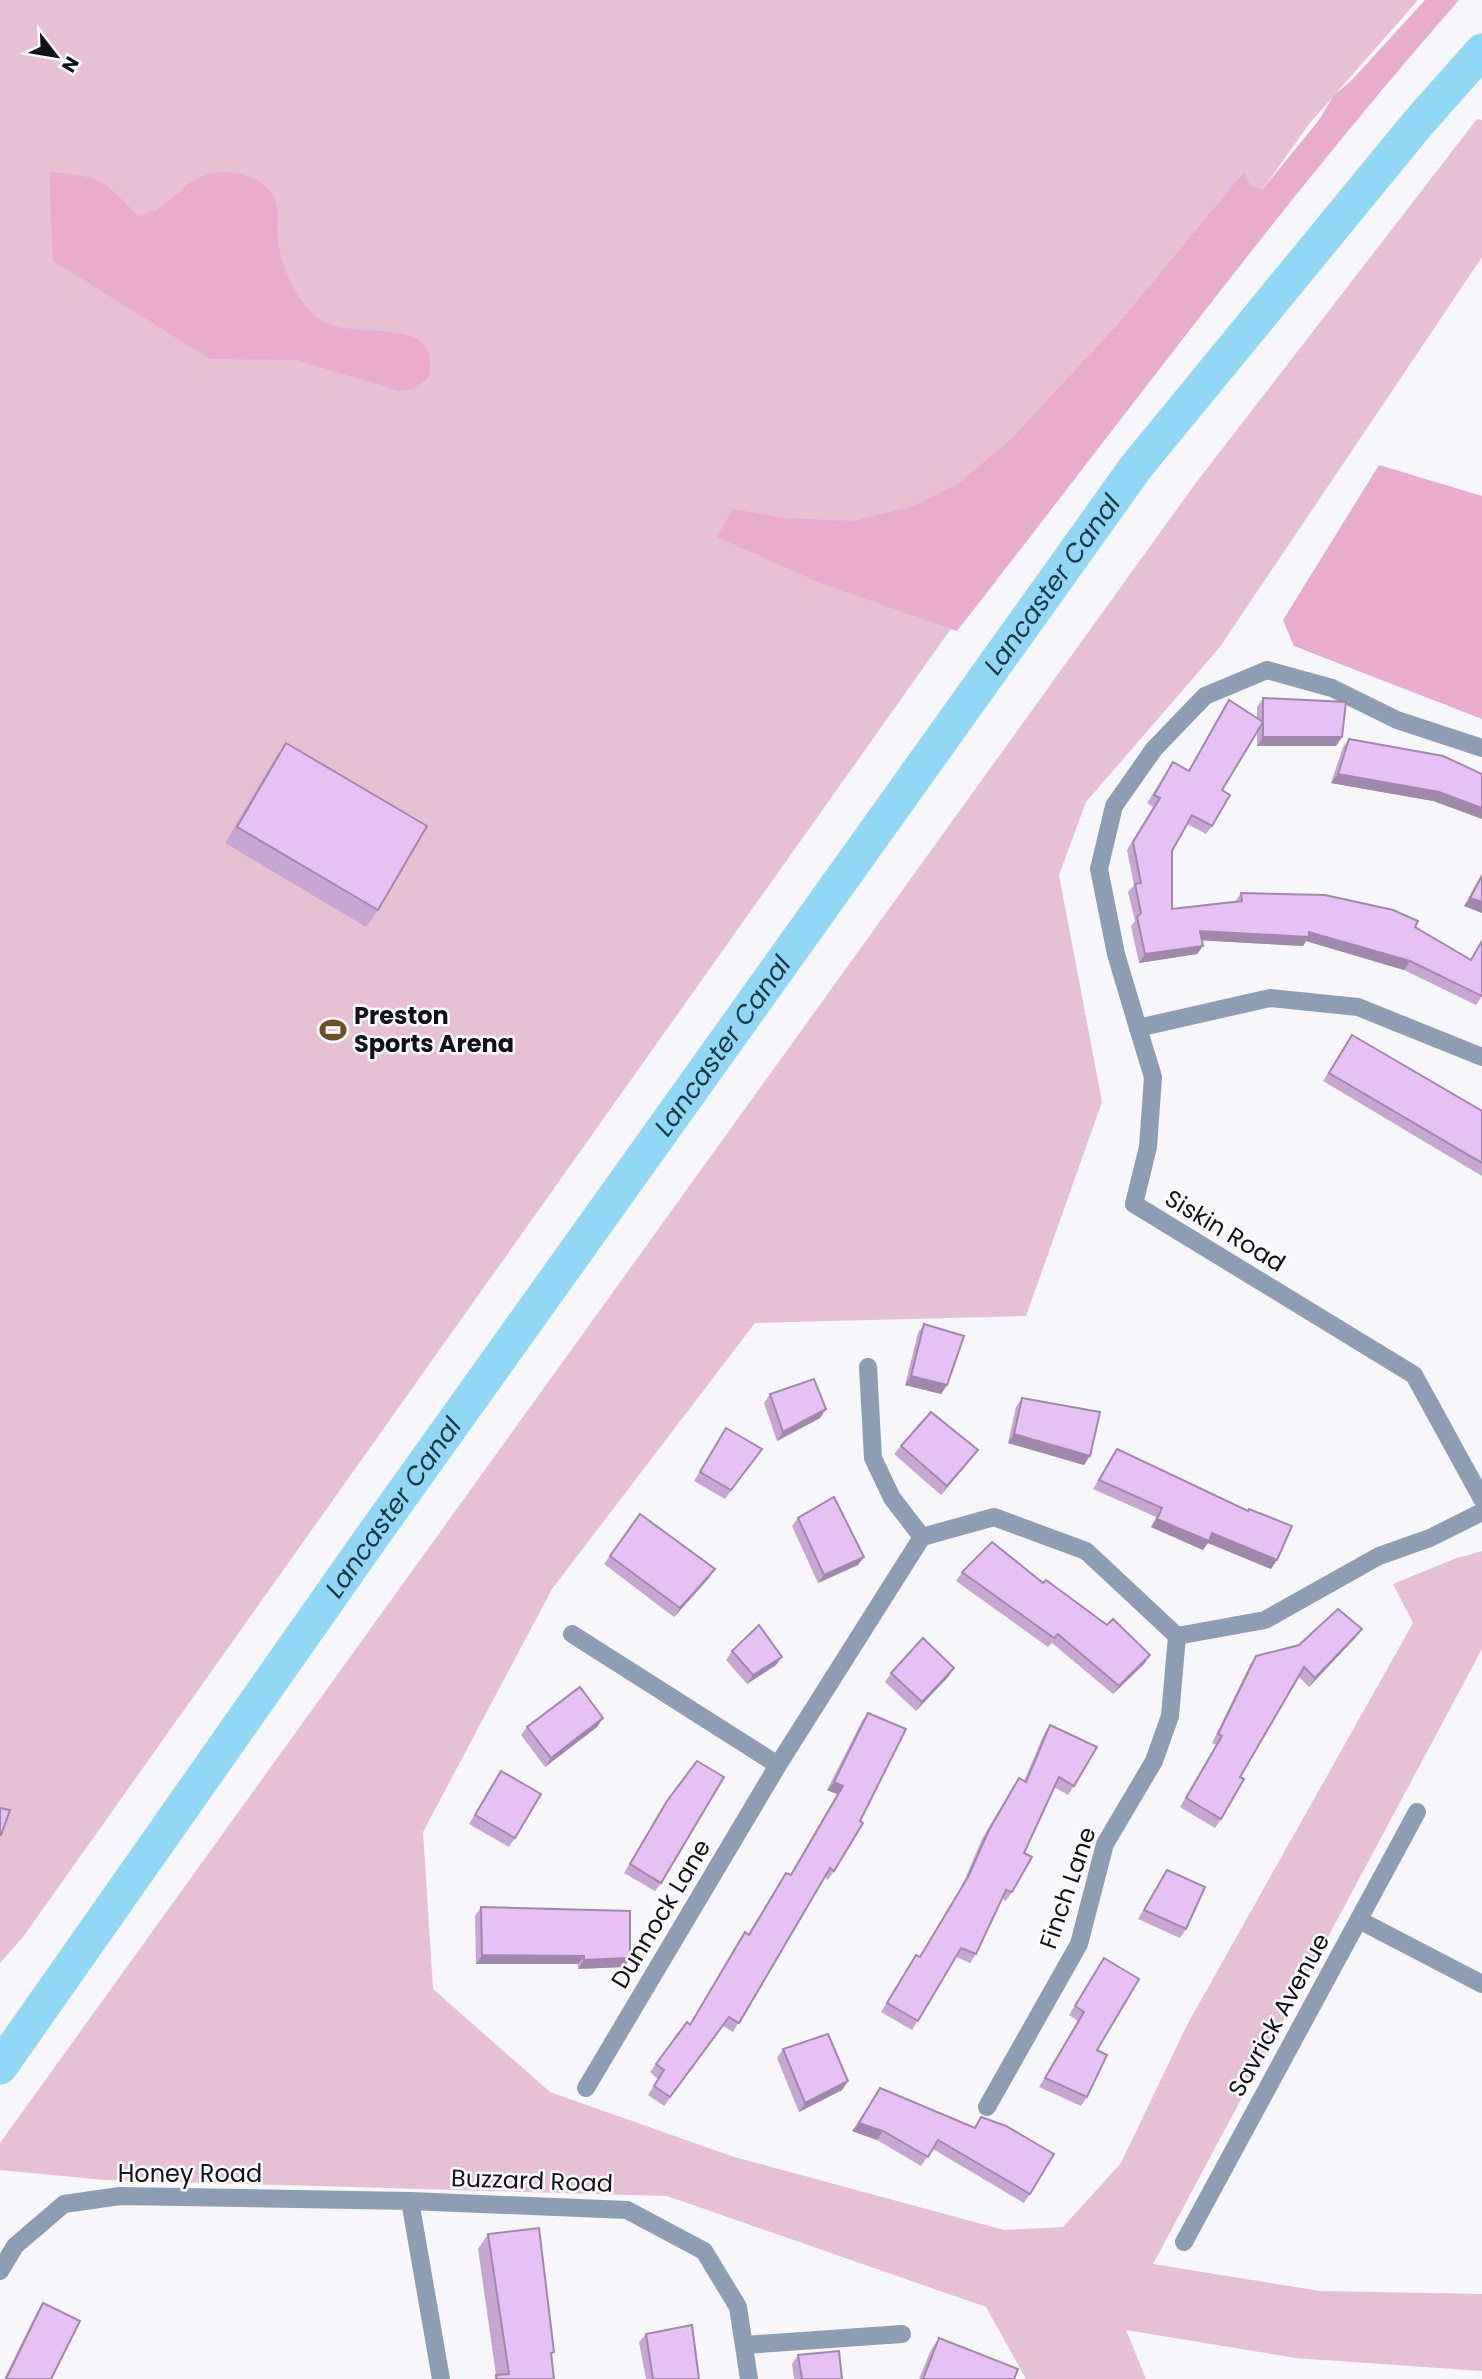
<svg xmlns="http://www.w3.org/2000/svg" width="1482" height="2379" font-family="Poppins,sans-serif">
<rect width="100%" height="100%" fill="#f6f6fb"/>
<!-- green -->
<g fill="#e7c0d4">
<path d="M0,0H1418L1309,124L23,1937L0,1963Z"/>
<path d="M1477,119L1482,120V257L1220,647L1086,802L1059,875L1102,1102L1026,1316L755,1323L552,1589L423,1832L433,1989L550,2092L734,2157L1004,2230L1063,2227L1121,2163L1187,2025L1413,1623L1393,1584L1454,1559L1482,1551V1649L1153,2264L1320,2291L1482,2294V2371L1296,2358L1126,2330L1146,2379H1026L986,2307L667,2196L105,2180L0,2170V2143L1195,484Z"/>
</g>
<!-- forest -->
<g fill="#e9accc">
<path d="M1425,0H1459C1282,202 1123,419 957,631L823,584L717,537L733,509L786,518L852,521L914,506L958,484L1011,439L1118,324L1244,172L1250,185L1262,190L1319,120L1334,95L1352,80Z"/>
<path d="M49,172C102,177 102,178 138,216C146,213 156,211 162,206C177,196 188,181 205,175C228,168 265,174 275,200C279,210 277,221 277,232C279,262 295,303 321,320C356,343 445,311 428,378L416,388L400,391L296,360L210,359L53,261Z"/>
<path d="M1379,465L1482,496V719L1294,646L1283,620Z"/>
</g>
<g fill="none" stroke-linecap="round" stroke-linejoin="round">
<!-- canal -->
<path stroke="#91d8f7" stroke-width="35" id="s1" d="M0,2067L374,1534L1136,467L1419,122L1482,51"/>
<!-- minor -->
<g stroke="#8d9db3" stroke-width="18">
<path d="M1138,1028L1116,954L1099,869L1114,806L1154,749L1205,696L1267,670L1332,688L1397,720L1482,748"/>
<path d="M1482,1057L1358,1007L1270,998L1138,1028L1153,1077L1148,1147L1134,1204L1414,1375L1482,1499"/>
<path d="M868,1367L873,1458L892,1498L922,1537"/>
<path d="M572,1634L778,1765"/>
<path d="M1359,1920L1482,1984"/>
<path d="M586,2088L778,1765L922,1537L994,1517L1086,1551L1177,1636L1265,1620L1379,1556L1430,1538L1482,1512"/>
<path d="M987,2107L1079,1944L1105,1844L1154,1761L1170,1716L1177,1636"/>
<path d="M410,2201L441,2379"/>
<path d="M1184,2242L1417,1812"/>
<path d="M0,2271L15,2246L64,2204L120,2196L410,2201L627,2210L704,2251L738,2307L749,2379"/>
<path d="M744,2345L902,2334"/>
</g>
</g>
<!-- wall -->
<g fill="#c7a6d4">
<path d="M1263,698L1342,737L1336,746H1257V732L1222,790L1212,826L1206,834L1187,824L1172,851V909L1235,902L1241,893L1415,927L1470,960L1482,940V996L1476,1005L1404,970L1306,941L1303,946L1202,940L1203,946L1197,954L1139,963L1131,926L1135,921L1128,892L1134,885L1127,850L1153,807L1147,803L1173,762L1189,771L1223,709L1229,700L1257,718V707Z"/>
<path d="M1349,739L1433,801L1331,783L1343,747Z"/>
<path d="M286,743L378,910L366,927L225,843L274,760Z"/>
<path d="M1482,873V913L1464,906Z"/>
<path d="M1352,1035L1482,1111V1176L1323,1081Z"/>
<path d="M924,1324L947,1385L941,1394L905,1385L918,1333Z"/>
<path d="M770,1394L820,1418L777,1441L764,1403Z"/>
<path d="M1022,1398L1084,1465L1008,1443L1016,1407Z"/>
<path d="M726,1428L762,1449L725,1499L694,1481Z"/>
<path d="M901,1446L978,1450L941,1495L894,1454Z"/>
<path d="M1117,1449L1247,1511L1271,1569L1208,1543L1203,1550L1151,1527L1156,1517L1093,1489Z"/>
<path d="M640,1514L709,1578L674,1617L604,1564Z"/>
<path d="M798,1518L864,1557L858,1565L818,1583L792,1526Z"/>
<path d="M962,1572L1043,1583L1150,1655L1144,1664L1113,1694L1052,1643L1048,1647L956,1581Z"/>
<path d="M1356,1637L1309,1687L1299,1677L1240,1777L1221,1819L1215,1828L1180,1807L1216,1745L1212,1743L1250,1665L1256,1656Z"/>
<path d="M732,1651L776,1665L747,1684L726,1660Z"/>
<path d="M954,1668L948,1677L916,1711L885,1682L891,1673Z"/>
<path d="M868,1713L834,1871L828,1880L825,1877L733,2032L723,2026L664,2106L648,2095L658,2079L650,2072L687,2022L690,2025L739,1941L745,1932L748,1934L786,1873L790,1875L837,1794L827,1790L862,1721Z"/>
<path d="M603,1718L597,1727L545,1767L521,1735L527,1727Z"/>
<path d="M1050,1725L1074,1786L1068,1795L1054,1787L1024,1853L1012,1892L1006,1901L1002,1899L976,1954L970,1963L956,1957L912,2030L881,2012L916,1955L920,1957L962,1886L982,1839L1013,1787L1019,1778L1024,1781L1044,1734Z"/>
<path d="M697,1761L661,1883L655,1891L624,1873L661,1810Z"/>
<path d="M501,1771L515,1838L509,1847L469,1824Z"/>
<path d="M1167,1870L1186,1929L1180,1938L1138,1919Z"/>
<path d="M481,1907L630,1958L624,1967L578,1969V1964H476L475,1916Z"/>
<path d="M1104,1958L1097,2050L1087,2097L1081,2106L1039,2087L1078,2021L1069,2015Z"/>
<path d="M783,2049L848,2081L842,2090L799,2112L777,2058Z"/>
<path d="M880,2088L974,2128L981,2117L1030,2194L1024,2203L933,2149L921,2166L877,2140L852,2131Z"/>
<path d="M488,2234L551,2356L554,2379H494L496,2375L478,2249Z"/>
<path d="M43,2303L51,2379H4L37,2312Z"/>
<path d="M646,2334L699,2379H646L639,2342Z"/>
<path d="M939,2338L1014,2379H919L931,2350Z"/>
<path d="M798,2355L842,2379H794L792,2364Z"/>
</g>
<!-- shaded-wall -->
<g fill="#a287ac">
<path d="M1263,737H1342L1336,746H1257Z"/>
<path d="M1338,774L1439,792L1482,808V819L1433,801L1331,783Z"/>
<path d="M1470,898L1482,902V913L1464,906Z"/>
<path d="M1200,931L1309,932L1410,961L1404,970L1306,941L1303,946L1194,940Z"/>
<path d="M1203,946L1197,954L1139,963L1145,954Z"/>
<path d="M911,1376L947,1385L941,1394L905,1385Z"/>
<path d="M826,1409L820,1418L777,1441L783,1432Z"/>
<path d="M1014,1434L1090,1456L1084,1465L1008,1443Z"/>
<path d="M978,1450L971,1459L941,1495L947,1486Z"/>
<path d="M1157,1519L1212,1533L1277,1560L1271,1569L1208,1543L1203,1550L1151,1527Z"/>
<path d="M864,1557L858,1565L818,1583L824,1575Z"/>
<path d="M715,1569L709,1578L674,1617L680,1608Z"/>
<path d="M1362,1629L1356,1637L1309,1687L1315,1678Z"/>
<path d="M1150,1655L1144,1664L1113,1694L1119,1686Z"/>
<path d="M782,1657L776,1665L747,1684L753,1675Z"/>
<path d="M954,1668L948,1677L916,1711L922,1702Z"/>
<path d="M603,1718L597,1727L545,1767L551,1758Z"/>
<path d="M834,1782L843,1786L837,1794L827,1790Z"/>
<path d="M482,1955L584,1956L578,1964H476Z"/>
<path d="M630,1958L624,1967L578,1969L584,1960Z"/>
<path d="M848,2081L842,2090L799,2112L805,2103Z"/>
<path d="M859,2123L883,2131L877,2140L852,2131Z"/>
</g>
<!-- building -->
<g fill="#e7c1f6" stroke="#a287ac" stroke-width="2">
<path d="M1263,698L1346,702L1342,737H1263Z"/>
<path d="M1229,700L1263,722L1222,790L1230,795L1212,826L1192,815L1172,851V909L1242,901L1241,893L1325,895L1393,910L1418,921L1415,927L1471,960L1482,941V996L1410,961L1309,932V937L1200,931L1203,946L1145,954L1137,917L1141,913L1135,884L1141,883L1133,842L1160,798L1154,795L1173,762L1189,771Z"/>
<path d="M1349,739L1443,756L1482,774V808L1439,792L1338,774Z"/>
<path d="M286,743L427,826L378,910L237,827Z"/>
<path d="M1482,876V902L1470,898Z"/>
<path d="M1352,1035L1482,1111V1163L1329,1073Z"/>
<path d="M924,1324L964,1336L947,1385L911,1376Z"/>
<path d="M814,1379L826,1409L783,1432L770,1394Z"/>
<path d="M1022,1398L1100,1412L1090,1456L1014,1434Z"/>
<path d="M931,1412L978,1450L947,1486L901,1446Z"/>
<path d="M726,1428L762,1449L731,1490L700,1472Z"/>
<path d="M1117,1449L1248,1511L1249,1509L1292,1526L1277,1560L1212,1533L1209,1541L1157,1519L1162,1508L1099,1480Z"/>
<path d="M834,1497L864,1557L824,1575L798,1518Z"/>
<path d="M640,1514L715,1569L680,1608L610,1556Z"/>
<path d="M992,1542L1043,1583L1046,1580L1107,1625L1113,1619L1150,1655L1119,1686L1058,1634L1054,1638L962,1572Z"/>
<path d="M1338,1609L1362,1629L1315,1678L1304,1667L1240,1777L1244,1779L1221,1819L1186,1798L1222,1736L1218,1734L1256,1656L1299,1645Z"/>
<path d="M759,1625L782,1657L753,1675L732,1651Z"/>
<path d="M923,1638L954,1668L922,1702L891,1673Z"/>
<path d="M580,1687L603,1718L551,1758L527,1727Z"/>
<path d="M868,1713L906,1729L860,1821L863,1823L834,1871L830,1868L739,2023L729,2017L670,2097L654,2086L664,2070L656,2064L687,2022L690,2025L745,1932L749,1935L786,1873L791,1875L843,1786L834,1782Z"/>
<path d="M1050,1725L1097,1747L1074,1786L1059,1777L1024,1853L1032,1857L1012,1892L1006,1890L976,1954L961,1948L918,2021L887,2003L916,1955L920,1957L968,1877L989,1830L1019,1778L1026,1782Z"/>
<path d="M697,1761L724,1777L661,1883L630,1864L667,1801Z"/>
<path d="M501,1771L541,1794L515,1838L475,1815Z"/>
<path d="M0,1808L10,1810L1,1835H0Z"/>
<path d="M1167,1870L1205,1887L1186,1929L1144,1910Z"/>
<path d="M481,1907L630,1911V1958L584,1960V1956L482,1955Z"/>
<path d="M1104,1958L1139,1979L1097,2050L1107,2055L1087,2097L1045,2078L1084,2012L1075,2006Z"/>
<path d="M828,2034L848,2081L805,2103L783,2049Z"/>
<path d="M880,2088L975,2128L981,2117L1006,2126L1054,2154L1030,2194L938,2140L928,2157L883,2131L859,2123Z"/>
<path d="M539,2228L554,2352L551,2353L554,2379H497L496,2375L509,2374L488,2234Z"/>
<path d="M43,2303L80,2321L51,2379H6Z"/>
<path d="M692,2325L699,2379H653L646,2334Z"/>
<path d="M939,2338L1018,2369L1014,2379H923Z"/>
<path d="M839,2351L842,2379H802L798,2355Z"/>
</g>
<!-- icons -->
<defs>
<g id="stadium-bare" transform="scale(2.1)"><path d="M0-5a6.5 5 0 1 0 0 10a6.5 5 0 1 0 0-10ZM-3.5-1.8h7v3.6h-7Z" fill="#6d5124" stroke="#fff" stroke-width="2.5" paint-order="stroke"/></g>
</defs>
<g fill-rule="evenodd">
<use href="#stadium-bare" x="333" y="1030"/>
</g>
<g text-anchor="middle" stroke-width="5" stroke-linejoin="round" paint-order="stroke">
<!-- poi labels -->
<g font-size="24" font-weight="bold" fill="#11111a" stroke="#fff" text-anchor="start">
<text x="354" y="1024">Preston<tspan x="354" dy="28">Sports Arena</tspan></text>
</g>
<!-- street labels -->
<g font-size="24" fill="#11111a" stroke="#fff">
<text transform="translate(1225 1231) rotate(31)" y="8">Siskin Road</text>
<text transform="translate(1068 1888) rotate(-71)" y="8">Finch Lane</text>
<text transform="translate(661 1914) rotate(-59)" y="8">Dunnock Lane</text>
<text transform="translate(1279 2015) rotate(-61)" y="8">Savrick Avenue</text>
<text x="190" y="2182">Honey Road</text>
<text transform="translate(532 2181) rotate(2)" y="8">Buzzard Road</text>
</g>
<!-- water labels -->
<g font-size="26" font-style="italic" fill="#173845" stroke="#fff">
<text dy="9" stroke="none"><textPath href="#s1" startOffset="1818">Lancaster Canal</textPath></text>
<text dy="9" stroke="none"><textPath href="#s1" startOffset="1251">Lancaster Canal</textPath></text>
<text dy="9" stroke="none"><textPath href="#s1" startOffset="684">Lancaster Canal</textPath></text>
</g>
</g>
<!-- north arrow -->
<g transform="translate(56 56) rotate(121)" stroke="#ffffff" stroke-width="5" paint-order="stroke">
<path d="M0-5L12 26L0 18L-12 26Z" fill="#11111a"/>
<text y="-10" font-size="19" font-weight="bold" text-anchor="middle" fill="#11111a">N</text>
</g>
</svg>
